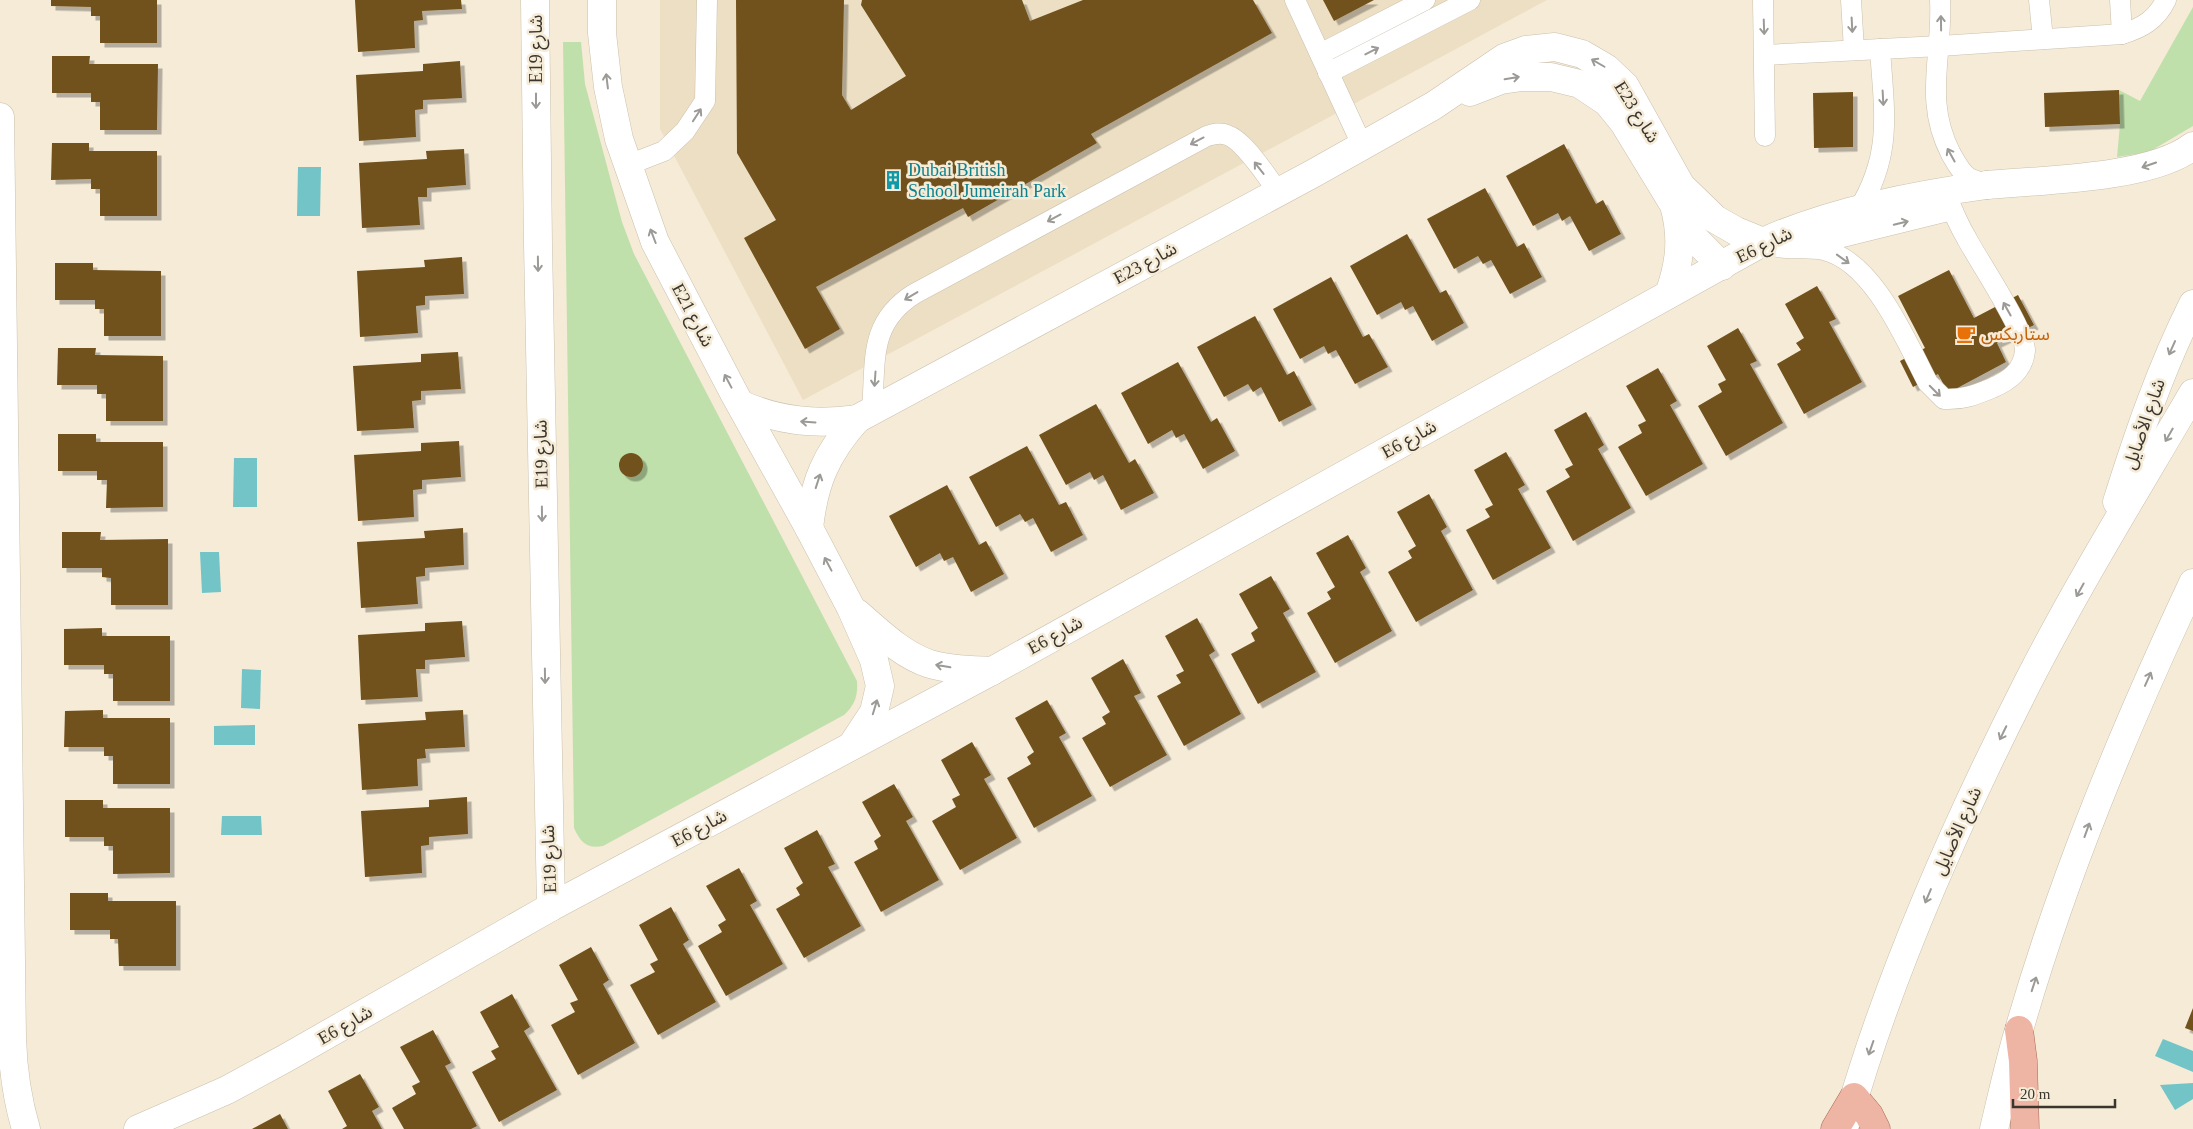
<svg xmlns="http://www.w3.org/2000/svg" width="2193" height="1129" font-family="'Times New Roman','Noto Sans Arabic',serif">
<defs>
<filter id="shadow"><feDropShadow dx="4.5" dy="4.5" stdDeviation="0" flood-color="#0004"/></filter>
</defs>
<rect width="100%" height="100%" fill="#f5ebd7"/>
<!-- built -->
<path fill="#eddfc4" d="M660,0H1547L803,400L660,129Z"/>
<!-- green -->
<g fill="#c0e0ab">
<path d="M2193,7V126L2149,152L2117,157L2120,124L2119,90L2140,101Z"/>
<path d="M563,42H581L585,84L622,222L634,254L857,681C858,696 855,705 844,715L603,846C587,849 581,843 574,828Z"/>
</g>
<!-- water -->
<g fill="#72c4c7">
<path d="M298,167H321L320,216H297Z"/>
<path d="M234,458H257V507H233Z"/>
<path d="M200,552H219L221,592L202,593Z"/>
<path d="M242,669L261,670L260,709L241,708Z"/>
<path d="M255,725V745H214V726Z"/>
<path d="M222,816H261L262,835H221Z"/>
<path d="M2163,1039L2193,1051V1072L2155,1056Z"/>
<path d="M2193,1083V1099L2175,1110L2160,1085Z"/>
</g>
<!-- building -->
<g fill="#71511c" filter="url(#shadow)">
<path d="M51,0H157V43H100V16H91V7L51,6Z"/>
<path d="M355,0H461L462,9L422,11L423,20L414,21L415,48L358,52Z"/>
<path d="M736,0H844L842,95L851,110L906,76L861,5L862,0H1022L1030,21L1083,0H1253L1272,33L1091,134L1097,143L968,217L963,208L816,287L840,329L805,349L744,238L776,220L737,153Z"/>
<path d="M1323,0H1374L1334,21Z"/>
<path d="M52,56H90L89,64H158L157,130H100V102H91V93H52Z"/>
<path d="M460,61L462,98L423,100V109L415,110L416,137L359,141L356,75L423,71V64Z"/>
<path d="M2119,90L2120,124L2045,127L2044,93Z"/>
<path d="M1853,92V147L1814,148L1813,93Z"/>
<path d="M52,143H89V151H157V216H100V189H91V179L51,180Z"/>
<path d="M1564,144L1596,204L1603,200L1621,234L1589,251L1570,216L1562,221L1558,213L1533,226L1506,176Z"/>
<path d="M464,149L466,185L427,188V197H418L420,225L362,228L359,163L427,159L426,151Z"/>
<path d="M1485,188L1517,247L1524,243L1542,277L1510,294L1491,260L1483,264L1478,256L1454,269L1427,219Z"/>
<path d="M1407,234L1440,293L1446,290L1464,323L1432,341L1413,306L1405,310L1401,302L1377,315L1350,266Z"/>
<path d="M462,257L464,294L425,296V305L416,306L418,333L360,337L357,271L425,267L424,260Z"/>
<path d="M55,263H93V270L161,271V336H104V309H95V300H55Z"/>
<path d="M1949,270L1974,318L2018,295L2034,325L1997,343L2006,362L1948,393L1938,374L1913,387L1900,361L1925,348L1898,296Z"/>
<path d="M1331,277L1363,337L1369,334L1388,367L1355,384L1336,350L1328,354L1324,346L1300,359L1273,309Z"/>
<path d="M1817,286L1836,319L1829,322L1862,382L1804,414L1777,364L1801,350L1796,343L1804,338L1785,304Z"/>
<path d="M1255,316L1287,375L1294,371L1312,405L1279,422L1261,387L1253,392L1248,384L1224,397L1197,347Z"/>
<path d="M1738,328L1757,361L1750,364L1783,423L1726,456L1698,406L1722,392L1718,384L1726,380L1707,346Z"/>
<path d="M58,348H96L95,355L163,356V421H106V394H97V385H57Z"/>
<path d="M458,352L461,389L421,391V400L412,401L414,428L357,431L353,366L421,362V354Z"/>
<path d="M1178,362L1211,422L1217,418L1235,451L1203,469L1184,434L1176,438L1172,430L1148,444L1121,393Z"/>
<path d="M1658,368L1677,401L1670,405L1703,464L1646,496L1618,447L1642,433L1638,425L1646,421L1626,386Z"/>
<path d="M1096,404L1129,463L1135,459L1154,493L1121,510L1103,475L1094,480L1090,472L1066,485L1039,435Z"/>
<path d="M1586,412L1604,445L1598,449L1631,508L1573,541L1546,491L1570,477L1565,469L1573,465L1554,430Z"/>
<path d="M58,434H96V442H163V507L106,508L107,480H97V471H58Z"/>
<path d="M459,441L461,477L422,480V489L413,490L414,517L358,521L354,455L421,451V443Z"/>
<path d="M1027,446L1059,505L1066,502L1083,535L1051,552L1033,518L1025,522L1020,514L996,527L969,477Z"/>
<path d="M1506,452L1525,485L1518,489L1551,548L1493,580L1466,530L1490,517L1485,509L1493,505L1474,470Z"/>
<circle cx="631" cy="465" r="12"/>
<path d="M947,485L979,545L986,541L1004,574L971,592L953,557L944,561L940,553L916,567L889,516Z"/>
<path d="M1429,494L1447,527L1441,531L1473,590L1416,622L1388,572L1412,558L1408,551L1416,546L1397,512Z"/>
<path d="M463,528L464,565L425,568V576L416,577L418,604L361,608L357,542L425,538L424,531Z"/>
<path d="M62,532H101L100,540L168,539V605H111V578L102,577V568H62Z"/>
<path d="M1348,535L1366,568L1360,572L1392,631L1335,663L1307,613L1331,599L1327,592L1335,587L1316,553Z"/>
<path d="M1271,576L1290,609L1283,613L1316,672L1258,704L1231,654L1255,641L1251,633L1258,628L1239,594Z"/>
<path d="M1197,618L1215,651L1209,655L1241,714L1184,746L1157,696L1181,683L1176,675L1184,671L1165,636Z"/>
<path d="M462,621L465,657L425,660V669H416L418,697L361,700L358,635L425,631V623Z"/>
<path d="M102,628V636H170V701H113V674H104V665H64V629Z"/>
<path d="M1123,659L1141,693L1134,696L1167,755L1110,787L1082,738L1106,724L1102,717L1110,712L1091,678Z"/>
<path d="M1047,700L1066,733L1059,737L1092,796L1034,828L1007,778L1031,764L1027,757L1034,752L1015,718Z"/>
<path d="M103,710V718H170V784H113V756H104V747H64L65,711Z"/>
<path d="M463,710L465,747L425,749L426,758L417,759L418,786L362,790L358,724L426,720L425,712Z"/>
<path d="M972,742L991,775L984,779L1017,838L960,870L932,821L956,807L952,799L960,795L941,760Z"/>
<path d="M894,784L913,817L906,821L939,880L881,912L854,862L878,849L874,841L881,836L862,802Z"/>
<path d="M467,797L468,834L429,837V845L421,846L422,873L365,877L361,811L429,807V800Z"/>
<path d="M65,800H103V808H170V873L113,874V846H104V837H65Z"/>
<path d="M817,830L835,864L828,867L861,926L804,958L776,909L800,895L796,888L803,883L784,848Z"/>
<path d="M739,868L757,901L750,905L783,964L726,996L698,946L722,932L718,925L726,920L706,886Z"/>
<path d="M70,893H108V901H176V966H119L118,939H110V930H70Z"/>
<path d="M671,907L689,940L683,944L716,1002L658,1035L630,985L655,972L650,964L658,960L639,925Z"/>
<path d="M591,947L609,980L603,984L635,1043L578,1075L551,1025L575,1012L570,1003L578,1000L559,965Z"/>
<path d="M512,994L530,1027L524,1031L557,1090L499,1122L472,1072L496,1059L491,1051L499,1047L480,1012Z"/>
<path d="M2193,1008V1031L2185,1028Z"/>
<path d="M433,1030L451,1063L445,1066L477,1126L471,1129H404L392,1108L416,1094L412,1086L420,1082L400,1047Z"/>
<path d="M360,1074L379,1107L372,1111L382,1129H342L347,1126L328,1091Z"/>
<path d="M280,1114L288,1129H252Z"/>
</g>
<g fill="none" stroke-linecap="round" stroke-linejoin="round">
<!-- lane casing -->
<g stroke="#cac0ad" stroke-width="21">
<g id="lane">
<path d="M1295,0L1362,145"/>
<path d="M1763,0L1765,136"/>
<path d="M1851,0L1854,50"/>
<path d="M1940,0C1943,57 1923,100 1951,154C1955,161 1961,173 1969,178C1975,181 1981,182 1987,185"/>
<path d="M2039,0L2043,39"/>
<path d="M2120,0L2122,34"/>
<path d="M1320,54L1425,0"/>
<path d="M1765,55L1940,46L2122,34C2142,28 2156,20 2166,0"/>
<path d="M1328,73L1470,0"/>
<path d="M628,165L664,151L685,131L705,101L707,0"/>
<path d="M1859,209C1893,153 1884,111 1880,49"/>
<path d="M1763,242C1783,253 1803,245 1824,250C1874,262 1906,341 1928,383L1944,399C1963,400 1975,395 1992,388C2009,381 2023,371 2025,351C2026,331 1978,260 1967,239C1958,224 1951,207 1945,191"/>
<path d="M1810,245L1952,210"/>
<path d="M872,410C876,362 868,323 914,294L1207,136C1214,134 1220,132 1227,135C1244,140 1266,176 1278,191"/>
</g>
</g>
<!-- street casing -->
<g stroke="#cac0ad" stroke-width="29">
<g id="street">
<path d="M535,0L538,244L551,907"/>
<path d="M602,0V33L608,87L619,139L655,242L735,395L809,528L851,608L874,660L880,686L874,712L853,744"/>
<path d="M1470,92L1501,80L1522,77H1551L1580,84L1607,102L1624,123L1674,205C1683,237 1680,264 1669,294"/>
<path d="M0,117L12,1038C13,1070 17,1099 26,1129"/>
<path d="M1679,213L1696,240L1722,266"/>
<path d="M742,405C780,421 815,425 857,419"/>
<path d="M809,528C814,482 826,454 857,419L1314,173L1433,106L1504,58L1526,50L1555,47L1582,54L1606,68L1625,86L1681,186L1715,219L1736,231L1763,242"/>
<path d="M857,613C879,632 902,655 930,664C950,670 972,670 992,671"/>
<path d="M138,1129L227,1090L286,1058L551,907L992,671L1763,242C1831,211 1913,195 1987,185"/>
</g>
</g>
<!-- secondary casing -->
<g stroke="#cac0ad" stroke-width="29">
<g id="secondary">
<path d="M1987,185C2041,180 2151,179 2193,146"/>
<path d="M2117,502C2138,435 2161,368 2193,304"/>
<path d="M1848,1119C1891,968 1959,817 2030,678C2080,581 2138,487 2193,393"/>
<path d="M1994,1129C2002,1096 2009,1063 2019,1030C2063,876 2125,728 2193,583"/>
</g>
</g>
<!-- primary casing -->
<g stroke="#a86954" stroke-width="29">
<g id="primary">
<path d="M2019,1030L2023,1061L2025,1129"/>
<path d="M1835,1129L1854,1097L1869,1115L1876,1129"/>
</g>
</g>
<!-- lane -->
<use href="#lane" stroke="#fff" stroke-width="20"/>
<!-- street -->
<use href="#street" stroke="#fff" stroke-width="28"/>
<!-- secondary -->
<use href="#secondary" stroke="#fff" stroke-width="28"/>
<!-- primary -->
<use href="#primary" stroke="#eeb5a4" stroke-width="28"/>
</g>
<!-- one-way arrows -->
<defs><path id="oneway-shaft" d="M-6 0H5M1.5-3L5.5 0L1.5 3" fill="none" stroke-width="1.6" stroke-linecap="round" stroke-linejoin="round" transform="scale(1.25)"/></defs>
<g stroke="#9c9a96">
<use href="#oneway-shaft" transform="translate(1941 23) rotate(-91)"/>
<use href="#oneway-shaft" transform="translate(1852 25) rotate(87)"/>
<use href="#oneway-shaft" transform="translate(1764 27) rotate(88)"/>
<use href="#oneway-shaft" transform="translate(1372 51) rotate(-27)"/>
<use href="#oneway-shaft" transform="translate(1598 63) rotate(-150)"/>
<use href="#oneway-shaft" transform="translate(1512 78) rotate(-10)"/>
<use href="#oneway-shaft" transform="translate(607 81) rotate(-97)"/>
<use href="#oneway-shaft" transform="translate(1883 98) rotate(87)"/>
<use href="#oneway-shaft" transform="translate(536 101) rotate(90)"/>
<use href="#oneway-shaft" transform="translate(697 115) rotate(-57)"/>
<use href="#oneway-shaft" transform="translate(1197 141) rotate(152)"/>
<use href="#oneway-shaft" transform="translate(1951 155) rotate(-119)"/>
<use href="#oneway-shaft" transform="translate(2149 165) rotate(161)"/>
<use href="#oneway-shaft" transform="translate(1259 168) rotate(-128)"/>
<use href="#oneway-shaft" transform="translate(1054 218) rotate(152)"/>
<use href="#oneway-shaft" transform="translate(1901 223) rotate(-14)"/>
<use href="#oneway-shaft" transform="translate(653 236) rotate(-111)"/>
<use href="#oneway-shaft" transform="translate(1843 259) rotate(36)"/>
<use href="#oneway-shaft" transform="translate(538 264) rotate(89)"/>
<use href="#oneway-shaft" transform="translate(911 296) rotate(149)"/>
<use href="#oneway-shaft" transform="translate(2007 309) rotate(-119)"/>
<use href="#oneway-shaft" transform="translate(2172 348) rotate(114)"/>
<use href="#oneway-shaft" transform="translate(875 379) rotate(94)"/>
<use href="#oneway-shaft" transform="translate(728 381) rotate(-118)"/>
<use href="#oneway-shaft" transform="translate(1935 391) rotate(45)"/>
<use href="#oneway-shaft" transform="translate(808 422) rotate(-176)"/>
<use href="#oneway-shaft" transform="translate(2169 435) rotate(120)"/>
<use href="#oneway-shaft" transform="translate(818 481) rotate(-72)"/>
<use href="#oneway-shaft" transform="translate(542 514) rotate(89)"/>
<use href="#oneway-shaft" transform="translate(828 564) rotate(-118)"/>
<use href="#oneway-shaft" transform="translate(2080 590) rotate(119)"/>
<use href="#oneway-shaft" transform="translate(943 666) rotate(-170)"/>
<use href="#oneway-shaft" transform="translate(545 676) rotate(89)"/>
<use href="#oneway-shaft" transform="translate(2148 679) rotate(-66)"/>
<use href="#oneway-shaft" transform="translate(875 707) rotate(-73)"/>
<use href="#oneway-shaft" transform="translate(2003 733) rotate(116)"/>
<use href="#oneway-shaft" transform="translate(2087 830) rotate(-70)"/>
<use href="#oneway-shaft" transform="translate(1928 896) rotate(113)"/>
<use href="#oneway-shaft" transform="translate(2034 984) rotate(-72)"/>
<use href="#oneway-shaft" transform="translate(1871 1048) rotate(109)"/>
</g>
<!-- icons -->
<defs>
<g id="building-bare" transform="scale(1.5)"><path d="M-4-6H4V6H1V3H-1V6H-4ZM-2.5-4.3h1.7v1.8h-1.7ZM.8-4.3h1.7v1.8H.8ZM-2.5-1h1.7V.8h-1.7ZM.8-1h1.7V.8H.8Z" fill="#0f9aa8" stroke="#f5ebd7" stroke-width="2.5" paint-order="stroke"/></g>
<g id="cafe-bare" transform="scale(1.5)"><path d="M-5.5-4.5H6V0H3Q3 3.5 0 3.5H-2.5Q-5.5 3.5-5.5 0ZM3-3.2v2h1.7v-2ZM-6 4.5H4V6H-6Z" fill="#e8710a" stroke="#f5ebd7" stroke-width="2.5" paint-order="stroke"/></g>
</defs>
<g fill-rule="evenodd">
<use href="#building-bare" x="893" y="180"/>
<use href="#cafe-bare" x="1966" y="334"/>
</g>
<g text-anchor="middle" stroke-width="5" stroke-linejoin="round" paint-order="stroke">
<!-- street labels -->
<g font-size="18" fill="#3a362e" stroke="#f5ebd7">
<text transform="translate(536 49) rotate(-90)" y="6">E19 شارع</text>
<text transform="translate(1637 112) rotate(58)" y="6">E23 شارع</text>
<text transform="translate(1764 245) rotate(-26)" y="6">E6 شارع</text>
<text transform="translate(1145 263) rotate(-28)" y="6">E23 شارع</text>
<text transform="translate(693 315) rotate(62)" y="6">E21 شارع</text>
<text transform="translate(2144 424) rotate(-71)" y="6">شارع الأصايل</text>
<text transform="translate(1409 439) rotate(-29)" y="6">E6 شارع</text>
<text transform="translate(541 454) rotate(-91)" y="6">E19 شارع</text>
<text transform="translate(1055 635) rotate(-29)" y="6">E6 شارع</text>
<text transform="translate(699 828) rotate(-28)" y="6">E6 شارع</text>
<text transform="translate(1957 831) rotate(-66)" y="6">شارع الأصايل</text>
<text transform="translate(549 859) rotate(-92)" y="6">E19 شارع</text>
<text transform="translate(345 1025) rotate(-30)" y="6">E6 شارع</text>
</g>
<!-- culture labels -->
<g font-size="18" fill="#0d838f" stroke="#f5ebd7" text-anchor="start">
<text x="908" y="176">Dubai British<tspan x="908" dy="21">School Jumeirah Park</tspan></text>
</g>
<!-- food labels -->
<g font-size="18" fill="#c56008" stroke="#f5ebd7" text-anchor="start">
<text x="1981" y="340">ستاربكس</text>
</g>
</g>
<!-- scale -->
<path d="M2013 1099v8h102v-8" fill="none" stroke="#3a362e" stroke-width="2.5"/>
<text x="2020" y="1099" font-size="15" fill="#3a362e" stroke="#f5ebd7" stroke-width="4" paint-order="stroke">20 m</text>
</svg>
